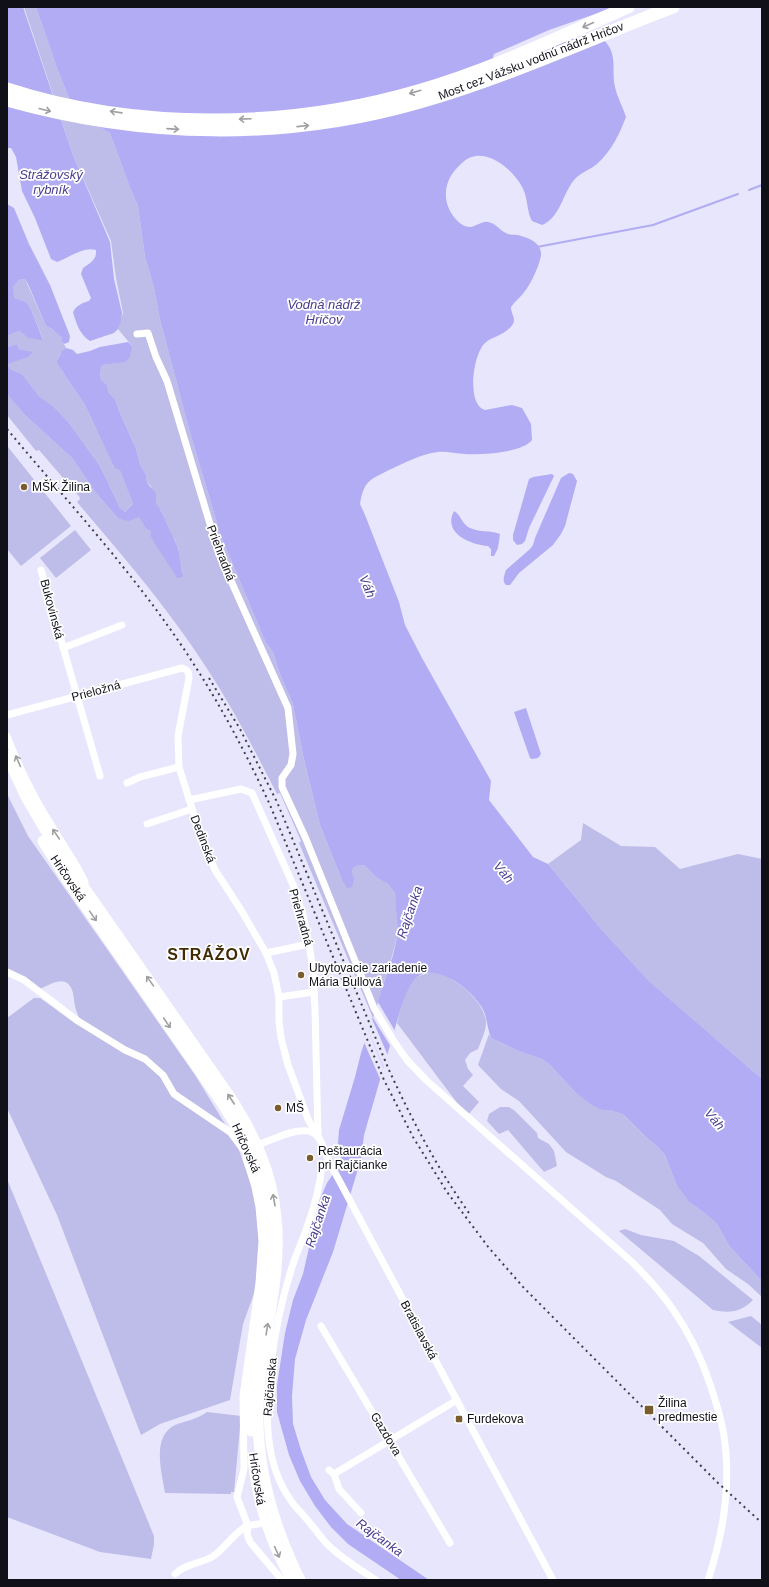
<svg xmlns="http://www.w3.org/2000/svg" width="769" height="1587" font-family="Arial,sans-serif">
<rect width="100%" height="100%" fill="#e7e6fd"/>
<!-- green -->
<g fill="#bebce8">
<path d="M24,7H36L58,71L69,98L92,123L110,133L129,185L138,206L145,257L154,288L160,320L191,436L221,536L265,641L273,652L280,674L293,704L303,755L320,825L342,880L352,873L353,868L358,865H364L377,878L388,884L395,893L397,907L398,933L392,956L373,1018L299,843L301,841L280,793L277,794C255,751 233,708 206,667C168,608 122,555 77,502L80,499L79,496L76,493L39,450L36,451L7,415V393L25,415L72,458L96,493L117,517L139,516L146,529L151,531L150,535L165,556L176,577L183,573L180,567L179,550L175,540L170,532L162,512L156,503L151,486L147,483L146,475L140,464L136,449L120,413L115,399L109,393L107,385L101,380L100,372L102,365L116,363L132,346L118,329L123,313L116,278L111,241L73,155Z"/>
<path d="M25,279L46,326L52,329L62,338V342L64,344L66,348L61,351V354L56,362L85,405L96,428L120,469L133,504L125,512L120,508L100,466L69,423L54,407L39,396L22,374L10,369L7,364L11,362L20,350L17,344L7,347V336L19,331L28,338L43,339L31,309L26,302L13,298V287L19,280Z"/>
<path d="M8,447L71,526L21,566L7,549V448Z"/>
<path d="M75,530L91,550L56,578L40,558Z"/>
<path d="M7,794L28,836L195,1075L236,1142L253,1189L269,1252L243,1324L230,1400L160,1424L141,1435L57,1215L7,1108V1018L34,998H40L76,1024H80C80,1017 76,1012 75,1006C74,1002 74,997 73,993C68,973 52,983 40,989L7,969Z"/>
<path d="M583,823L621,846L655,847L680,869L738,854L762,859V1079L649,981L602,930L548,864L581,840Z"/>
<path d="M429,973C432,973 436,972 438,973C456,978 486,1003 486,1023C486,1031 481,1041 478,1049L470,1053L465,1060L468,1069L473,1075L463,1086L479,1102L467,1116L397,1023C401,1009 404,986 417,977C420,975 426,974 429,973Z"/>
<path d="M489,1034L491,1038L521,1052L542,1059L550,1065L575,1092L602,1110H610L624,1115L646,1137L657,1146L665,1155L677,1186L689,1202L706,1214L717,1224L730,1247L762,1281V1297L748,1284L726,1269L703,1243L672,1224L660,1210L616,1181L606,1177L566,1152L519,1101L501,1089L478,1065Z"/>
<path d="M500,1107H509L515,1111L537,1133L538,1138L549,1144L554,1151L557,1166L544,1172L508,1130L499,1134L487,1121L489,1114Z"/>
<path d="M7,1179L154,1536V1544L151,1559L100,1552L7,1517Z"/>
<path d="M625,1229L641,1235L674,1241L699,1256L753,1300C740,1313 730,1313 713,1310L619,1231Z"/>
<path d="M751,1316L762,1325V1348L728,1322Z"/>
<path d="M207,1412L241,1416L234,1492H231V1494L165,1493C162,1472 151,1437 175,1425C186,1421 197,1419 207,1412Z"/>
</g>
<!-- water -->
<g fill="#b1acf3">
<path d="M7,7H23L73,155L110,242L114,279L122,313L121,321L118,329L114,333L90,341C80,335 76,323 73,312C77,305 82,303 89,301L91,298L81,274L83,268C90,263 97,260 96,250C84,246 68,258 57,262L51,259L35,218L22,191L16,157L11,148H7Z"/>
<path d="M36,7H615L549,30L494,54L493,57L495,60L524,64C546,48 573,33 602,38C619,54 611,68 615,87C617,97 623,107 626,117C619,135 612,150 597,164C590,170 581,172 574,180C563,193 560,218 542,225L532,221C527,212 528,201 524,191C516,171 483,142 462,163C452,172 445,182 446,197C446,208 458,228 471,227C477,226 482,221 488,222C496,223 499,230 506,233C510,236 516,234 521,236C530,238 542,244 541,255C540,264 531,284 525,291C521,297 515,301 511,307C511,314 516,318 513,324C506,335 493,336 485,343C473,354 466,405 485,410L512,405L522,408L531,424L532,440C522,453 480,455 465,454C456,454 446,451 438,452C420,454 405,463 389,470C369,480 364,481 360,504L365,515L399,602L405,625L422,658L491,781L489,800L533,857L548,864L602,930L649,981L762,1079V1281L730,1247L717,1224L706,1214L689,1202L677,1186L665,1155L657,1146L646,1137L624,1115L610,1110H602L592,1105L575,1092L550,1065L542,1059L521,1052L491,1038C488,1030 487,1021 485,1014C478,994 438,961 417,977C409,984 406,995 402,1004L364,1135L361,1159L333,1252L306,1320L295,1359L292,1396L293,1424L301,1450L311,1477L325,1500L347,1524L429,1580H401L348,1544L331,1527L315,1506L300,1481L289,1455L277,1412V1385L285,1333L293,1300L303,1274L320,1199L327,1183L340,1164L341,1157L338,1144L339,1130L355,1077L361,1053L393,955L398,933L395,893L388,884L377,878L364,865H358L353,868L352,873L354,879L352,887L347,888L342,880L320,825L303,755L293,704L280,674L273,652L265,641L221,536L191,436L160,320L154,288L145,257L138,206L129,185L110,133L92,123L69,98L58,71Z"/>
<path d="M7,204L14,208L29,244L50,285L70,336L69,342L64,344L62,342V338L52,329L46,326L28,284L25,279L19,280L13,287L14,298L26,302L31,309L43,340L28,338L19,331L7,336Z"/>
<path d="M128,342L132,346L130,357L125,362L102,365L100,372L101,380L107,385L109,393L115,399L120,413L136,449L140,464L146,475L147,483L156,493V503C162,510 166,522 170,531C173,537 176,542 178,548C181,557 179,565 183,574L182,577L178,578L176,577C168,562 158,550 150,535L151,531L146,529L139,517L129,521L123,520L117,517L96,493L72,458L25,415L8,395L7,347L17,344L20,350L33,352L28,357L7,364L10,369L22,374L39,396L54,407L69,423L100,466L120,508L125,512L133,504L120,470L115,468L85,405L56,362L61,354V351L66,348L73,350L77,354L90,351L100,347Z"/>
<path d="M569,473L573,474L577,481L565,526L561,534L553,545L519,573L510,585H506C502,581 504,576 506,570L530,549L533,545L535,538L561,478Z"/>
<path d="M552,474L554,476L529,528L525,541L522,544L517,545L513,540V535L529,479L533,477Z"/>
<path d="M454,511C460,514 462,523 468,527C478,533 490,530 500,534L498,548L494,556H491V549L488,546C471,545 442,533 454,511Z"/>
<path d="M526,708L541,754L538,758L532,759L530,758L514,712Z"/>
</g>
<!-- pier -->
<g fill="#e7e6fd">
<path d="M378,1002L395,1031L391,1047L373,1018Z"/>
<path d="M372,1019L389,1058L385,1070L367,1028L370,1020Z"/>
<path d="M368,1030L385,1071L382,1081H381L363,1040Z"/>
</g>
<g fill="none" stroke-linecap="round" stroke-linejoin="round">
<!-- stream -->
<g stroke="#b1acf3" stroke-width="2">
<path d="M749,190L762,185"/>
<path d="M537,247L653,225L738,194"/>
</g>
<!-- minor -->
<g stroke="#fff" stroke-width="7">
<path d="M137,334L148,333L156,357L167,381L219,554L288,708L293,754L291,765L282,778V787L306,839L374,1008L395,1043L407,1060L426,1080L632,1262C646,1276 660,1291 672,1308C688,1331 701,1357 710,1384C715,1399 720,1415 723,1430C732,1481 724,1532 708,1580"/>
<path d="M41,570L100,776"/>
<path d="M63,648L122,625"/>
<path d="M7,715L182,668C188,670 189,672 189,678L178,736L179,767L200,834L215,870L241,910L266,953L274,973L279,997V1021L281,1038L288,1065L308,1119L318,1137"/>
<path d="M7,736C19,767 34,798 52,826C63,845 76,862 85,882"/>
<path d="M127,783L140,777L179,767"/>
<path d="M189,800L241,789L252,793L294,887L303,915L309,944L313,970L315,1010L318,1135"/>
<path d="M147,824L192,809"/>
<path d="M266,953L309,944"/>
<path d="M7,972L24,980L78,1021L125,1050L145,1059L163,1075L174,1094L230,1132L242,1148"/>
<path d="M279,997L314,992"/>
<path d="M258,1145C272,1140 309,1120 319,1138C324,1147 327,1158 332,1167L553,1580"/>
<path d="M246,1158L255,1187L259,1207L262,1241L259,1283L243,1396L244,1469L237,1497L248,1526L247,1534L250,1542L282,1580"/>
<path d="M329,1162L322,1165C320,1186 314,1208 307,1227C303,1239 298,1250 294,1261C283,1294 275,1330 271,1365C265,1410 263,1463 292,1502C295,1507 300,1511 304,1516C312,1525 319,1535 327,1544C341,1558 359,1569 376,1580"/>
<path d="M321,1326L450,1543"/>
<path d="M329,1470L334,1474L339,1489L361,1513"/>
<path d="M334,1474L457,1400"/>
<path d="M175,1574C187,1563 199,1564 212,1557C225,1549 233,1533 247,1526C254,1524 262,1524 269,1522"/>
</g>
<!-- primary -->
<g stroke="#fff" stroke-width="11">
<path d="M7,756L26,797L53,843L230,1097C254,1134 272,1172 276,1217C282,1271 266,1325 260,1379C253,1436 263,1491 284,1544C289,1556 294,1569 300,1580"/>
<path d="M43,841L66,878L222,1103C248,1143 267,1185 268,1234C269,1283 255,1331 251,1379C249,1396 250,1414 251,1431"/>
<path d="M253,1460C258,1503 270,1542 292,1580"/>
</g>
<!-- motorway -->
<g stroke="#fff" stroke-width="13">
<path d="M7,89C136,131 288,129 418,91C491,70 559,37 628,7"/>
<path d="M7,100C142,138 285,141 420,102C507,77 589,39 673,7"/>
</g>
<!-- rail -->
<g stroke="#3e3e4a" stroke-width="2" stroke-dasharray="2 4" stroke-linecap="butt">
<path d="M7,429C61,494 119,557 168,626C208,682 241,742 270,805L384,1080L413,1137L447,1192L489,1248L524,1288L717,1482L762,1523"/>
<path d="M209,678L240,729L277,802L389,1070C412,1120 437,1168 469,1213"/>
</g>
</g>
<!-- one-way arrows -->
<defs><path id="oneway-shaft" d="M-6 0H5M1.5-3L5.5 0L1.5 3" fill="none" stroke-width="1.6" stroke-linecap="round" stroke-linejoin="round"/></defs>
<g stroke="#9f9fa3">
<use href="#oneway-shaft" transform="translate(588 25) rotate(156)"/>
<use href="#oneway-shaft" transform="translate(415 92) rotate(164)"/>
<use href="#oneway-shaft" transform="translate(45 110) rotate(14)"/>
<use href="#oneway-shaft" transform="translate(116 112) rotate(-172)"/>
<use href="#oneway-shaft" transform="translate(245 119) rotate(178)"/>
<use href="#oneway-shaft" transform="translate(303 126) rotate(-6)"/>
<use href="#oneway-shaft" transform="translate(173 129) rotate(4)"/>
<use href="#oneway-shaft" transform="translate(18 761) rotate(-114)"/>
<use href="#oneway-shaft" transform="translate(56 834) rotate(-124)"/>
<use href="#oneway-shaft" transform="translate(93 916) rotate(55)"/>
<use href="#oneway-shaft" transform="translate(150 981) rotate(-125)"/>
<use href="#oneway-shaft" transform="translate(167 1023) rotate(56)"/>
<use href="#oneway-shaft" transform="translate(231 1099) rotate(-123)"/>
<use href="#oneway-shaft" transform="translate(274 1200) rotate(-100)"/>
<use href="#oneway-shaft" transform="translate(267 1329) rotate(-81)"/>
<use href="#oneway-shaft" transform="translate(277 1552) rotate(66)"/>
</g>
<!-- markers -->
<g fill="#795d30" stroke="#fff" stroke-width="1.5">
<circle cx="24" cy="487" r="4"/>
<circle cx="301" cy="975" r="4"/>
<circle cx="278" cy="1108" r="4"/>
<circle cx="310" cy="1158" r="4"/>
<rect x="644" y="1405" width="10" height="10" rx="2"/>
<rect x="455" y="1415" width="8" height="8" rx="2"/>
</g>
<g text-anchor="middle" stroke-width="3.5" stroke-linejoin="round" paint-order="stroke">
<!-- street labels -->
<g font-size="12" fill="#101019" stroke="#fff">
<text transform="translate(531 61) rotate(-21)" y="4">Most cez Vážsku vodnú nádrž Hričov</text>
<text transform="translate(221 553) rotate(69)" y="4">Priehradná</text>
<text transform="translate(52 609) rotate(75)" y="4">Bukovinská</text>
<text transform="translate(96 691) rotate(-15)" y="4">Prieložná</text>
<text transform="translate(203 839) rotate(69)" y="4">Dedinská</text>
<text transform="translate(68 878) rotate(56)" y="4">Hričovská</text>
<text transform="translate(301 917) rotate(74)" y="4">Priehradná</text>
<text transform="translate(246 1148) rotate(66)" y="4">Hričovská</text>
<text transform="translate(419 1330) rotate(62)" y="4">Bratislavská</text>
<text transform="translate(270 1387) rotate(-85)" y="4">Rajčianska</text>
<text transform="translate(386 1434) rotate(59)" y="4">Gazdova</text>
<text transform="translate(257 1479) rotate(81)" y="4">Hričovská</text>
</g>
<!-- poi labels -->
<g font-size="12" fill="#101019" stroke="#fff" text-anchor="start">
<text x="32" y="491">MŠK Žilina</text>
<text x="309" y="972">Ubytovacie zariadenie<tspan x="309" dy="14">Mária Bullová</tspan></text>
<text x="286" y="1112">MŠ</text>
<text x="318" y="1155">Reštaurácia<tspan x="318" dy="14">pri Rajčianke</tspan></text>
<text x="658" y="1407">Žilina<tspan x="658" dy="14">predmestie</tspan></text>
<text x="467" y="1423">Furdekova</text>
</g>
<!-- water labels -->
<g font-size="13" font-style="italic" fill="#493c8d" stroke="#fff">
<text x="51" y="179">Strážovský<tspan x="51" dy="15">rybník</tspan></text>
<text x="324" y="309">Vodná nádrž<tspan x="324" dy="15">Hričov</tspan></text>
<text transform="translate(368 586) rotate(68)" y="5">Váh</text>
<text transform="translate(504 872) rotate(50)" y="5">Váh</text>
<text transform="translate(409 912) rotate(-71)" y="5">Rajčanka</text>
<text transform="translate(715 1119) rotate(50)" y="5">Váh</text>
<text transform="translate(317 1221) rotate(-72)" y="5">Rajčanka</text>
<text transform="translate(380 1537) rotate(36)" y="5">Rajčanka</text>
</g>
<!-- district labels -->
<g font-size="16" font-weight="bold" letter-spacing="1" fill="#412b05" stroke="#fff">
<text x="209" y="960">STRÁŽOV</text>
</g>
</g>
<!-- border -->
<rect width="769" height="1587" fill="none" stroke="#101019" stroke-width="16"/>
</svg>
